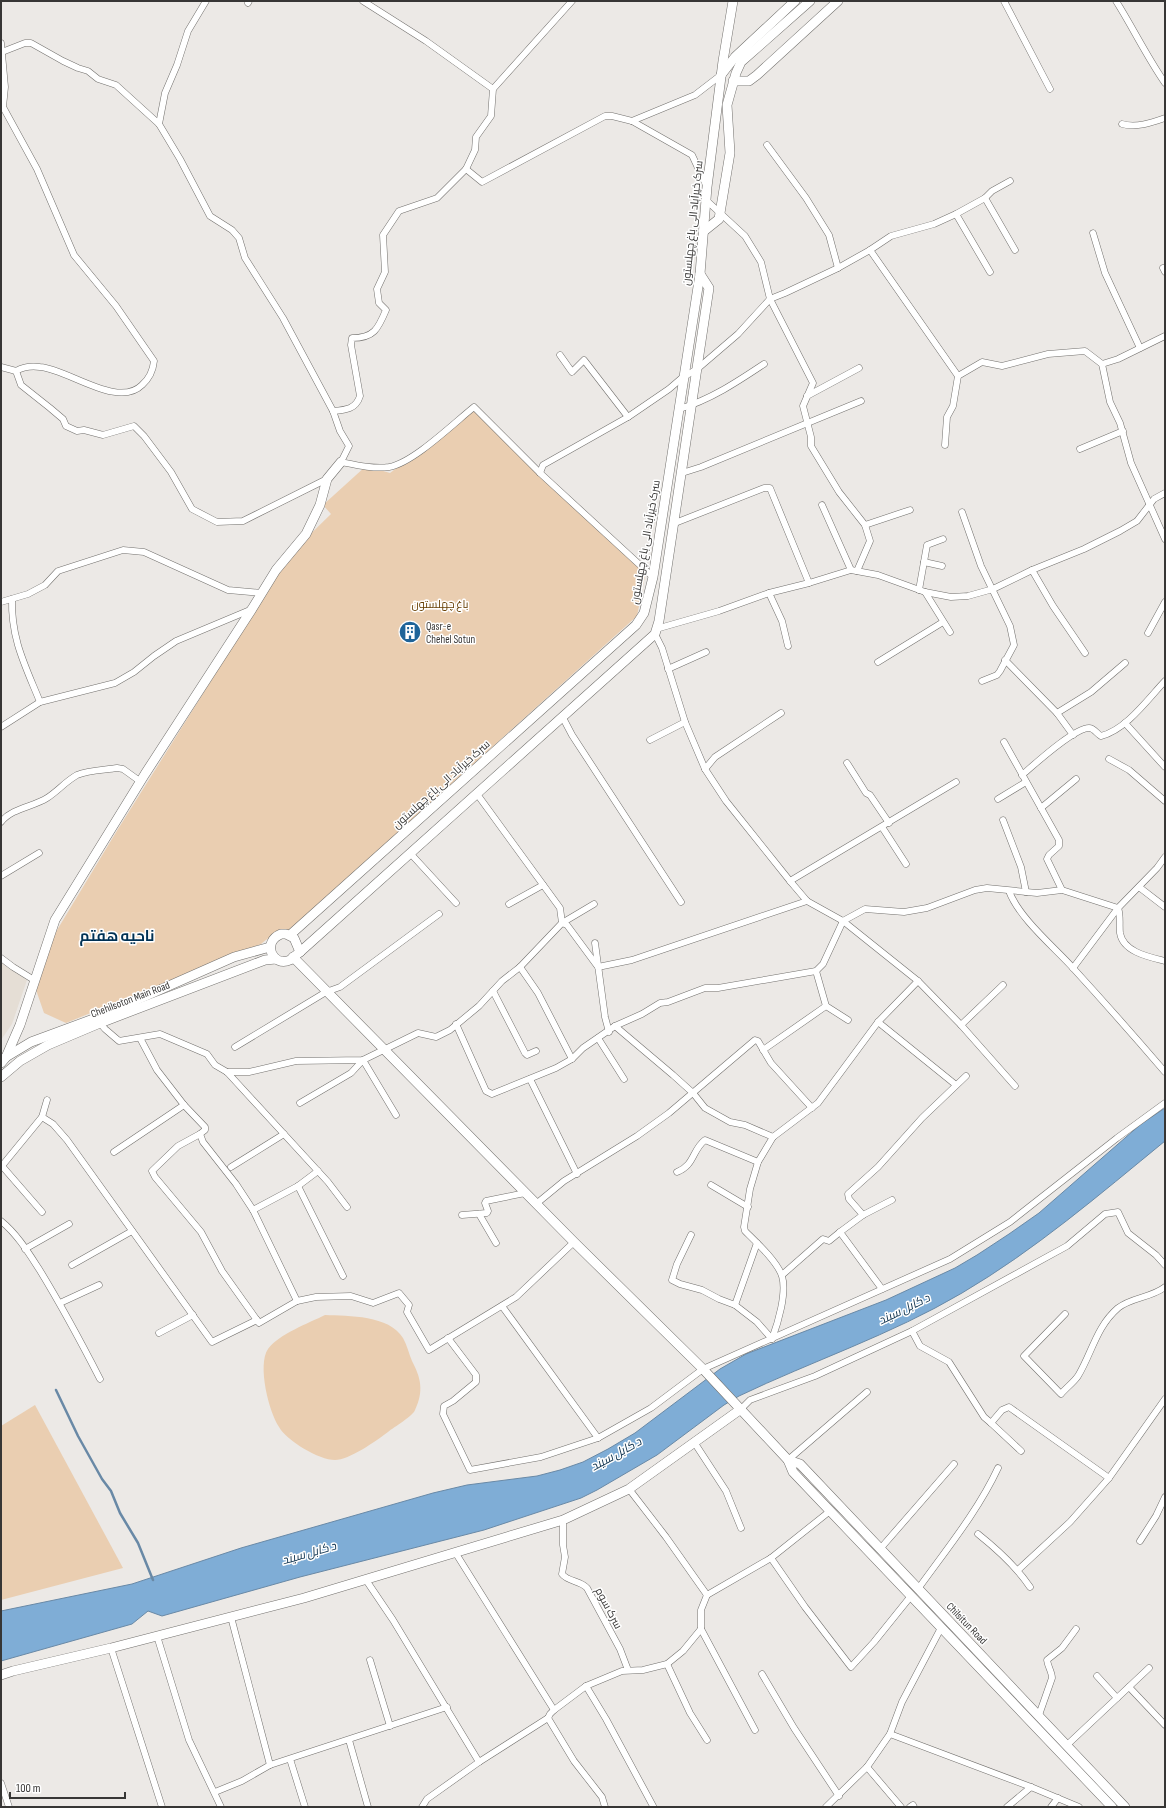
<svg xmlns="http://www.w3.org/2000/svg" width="1166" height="1808" font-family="'Sofia Sans Condensed',Cairo,sans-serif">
<rect width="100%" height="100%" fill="#ece9e6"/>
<!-- built -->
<path fill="#e5ded5" d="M1,961L27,980L12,1024L1,1040Z"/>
<!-- green -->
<g fill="#eaceb1">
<path d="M474,409L646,571L637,616L290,930C278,933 270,936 261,944L66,1023L44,1013L35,987L51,940L118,829L292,552L331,514L323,505L366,466L390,473Z"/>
<path d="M325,1315C349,1316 389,1315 403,1338C407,1345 409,1354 412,1361C421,1378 424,1391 415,1410C413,1416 394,1427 388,1432C376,1441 349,1460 335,1460C319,1460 287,1441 279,1427C269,1412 257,1365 268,1349C279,1334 309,1323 325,1315Z"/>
<path d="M35,1405L123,1568L1,1600V1426Z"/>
</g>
<!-- water -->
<path fill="#7fadd6" stroke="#6989a6" d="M1165,1108V1141C1099,1195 1035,1250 962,1293C891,1335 812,1361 739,1396L724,1405L657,1455L597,1490L581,1498L484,1530L300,1577L162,1616L148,1611L132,1624L1,1661V1611L132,1584L241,1548L433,1493L467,1485L537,1476L560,1470L583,1462L608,1449L635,1433L720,1369L746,1354L886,1300L955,1268L977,1255L1009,1234L1039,1213L1141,1124Z"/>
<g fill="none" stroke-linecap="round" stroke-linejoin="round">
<!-- stream -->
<path stroke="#6989a6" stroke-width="2.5" d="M56,1390L78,1436L102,1479L111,1491L120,1513L138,1543L153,1580"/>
<!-- street casing -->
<g stroke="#72706d" stroke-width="7">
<g id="street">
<path d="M206,1L188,31L177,65L165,93L159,124L180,159L210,216L232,230L239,238L245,258L283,318L333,411L340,431L349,446L341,462C356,465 373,469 389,467C413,463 454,423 474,407L540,473L653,577"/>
<path d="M363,1L426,41L493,89"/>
<path d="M1004,1L1050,89"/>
<path d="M1116,1C1133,28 1147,57 1165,83"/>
<path d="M248,3L249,1"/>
<path d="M1,43L5,87L3,107L37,169L74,255L116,306L154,361C153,371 150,378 142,385C118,409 68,369 40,367C33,366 23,367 16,371L1,367"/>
<path d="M2,52L25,43H31L63,61L78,68L88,71L98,79L116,85L159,124"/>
<path d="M632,121L695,95L721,75"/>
<path d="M1122,124C1136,128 1151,123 1165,118"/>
<path d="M767,145L806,198L829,235L838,268"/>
<path d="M466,169L482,182L605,116H612L632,121L692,155L706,185"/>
<path d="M985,198L1015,250"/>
<path d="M706,200L745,236L761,262L770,299L813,383L803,406L811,437V446L839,492L865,525L870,541L857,571"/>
<path d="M956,214L990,272"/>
<path d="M1093,233L1105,273L1140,348"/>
<path d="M870,250L958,376"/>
<path d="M1163,268L1165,272"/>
<path d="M560,355L572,372L584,360L628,417"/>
<path d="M1102,364L1118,359L1165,336"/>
<path d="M16,371L21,385L50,408L63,419L66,426L77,431L84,430L103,435L134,426L144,436L171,472L192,509L217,522L243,521L327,479"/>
<path d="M807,396L859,368"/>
<path d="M679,409C710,400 737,382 764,364"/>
<path d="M333,411C346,410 356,409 360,396L351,345L352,338C374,338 378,329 386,310L379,303L377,289L385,272L383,235L399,211L437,198L466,169L475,150L476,137L491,116L493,89L572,1"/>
<path d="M945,445L947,417L953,406L958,376L982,362L1002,366L1048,354L1085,351L1102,364L1110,402L1120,423L1131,463L1165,539"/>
<path d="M1080,449L1123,431"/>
<path d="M540,473L543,465L628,417L669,389L683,377L696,370L738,334L770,299L785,293L838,268L870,250L891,236L934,224L956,214L985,198L992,191L1010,181"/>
<path d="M682,473L701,467L861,401"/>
<path d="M822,505L851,570"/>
<path d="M962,512L981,566L1010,626L1014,645L1000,671L997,675L982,681"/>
<path d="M675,523L764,488H770L809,583"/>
<path d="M865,525L910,510"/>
<path d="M924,562L942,566"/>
<path d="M1032,570L1053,606L1085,653"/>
<path d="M919,590L927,545L943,539"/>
<path d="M925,592L950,632"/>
<path d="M769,593L782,621L788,646"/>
<path d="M12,599C11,639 25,665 40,702"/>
<path d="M1,602L28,594L45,585L58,571L123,550L144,552L228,590L262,593"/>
<path d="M656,629L719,611L769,593L809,583L851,570L878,575L925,592L951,597L968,596L993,589L1032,570L1084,549L1120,531L1137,521L1154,499L1165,493"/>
<path d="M1148,633L1165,602"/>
<path d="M655,634L662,648L685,722L705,769L726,801L790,881L807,901L843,921L918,981L961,1025L1015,1086"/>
<path d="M1005,660L1057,713L1073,735"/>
<path d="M878,662L943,622"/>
<path d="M668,669L706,652"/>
<path d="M1057,713L1091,692L1125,663"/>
<path d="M562,716L572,735L681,902"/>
<path d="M1125,723L1165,767"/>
<path d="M1,727L40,702L115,683L134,672L154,656L176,641L250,610"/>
<path d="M650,740L685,722"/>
<path d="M1004,742L1059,840V846L1049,855L1047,859L1062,890"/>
<path d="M1109,759L1129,770L1165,801"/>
<path d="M847,763L866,793L870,795L889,823"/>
<path d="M705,769L715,757L781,713"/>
<path d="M1022,775C1035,764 1074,728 1089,728C1094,728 1097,734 1101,736C1126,730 1148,699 1165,681"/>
<path d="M477,794L560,908L562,923"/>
<path d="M998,799L1026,782"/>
<path d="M1041,808L1076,779"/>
<path d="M1003,820L1021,867L1026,892"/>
<path d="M1,822C12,808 33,807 47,798C58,791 66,781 77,775C89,770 105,770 117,768L123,769L141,782"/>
<path d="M882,827L906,864"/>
<path d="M410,853L456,903"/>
<path d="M1,876L39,853"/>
<path d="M790,881L956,782"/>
<path d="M1139,887L1165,907"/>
<path d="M1009,891C1019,918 1054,947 1073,968C1104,1002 1135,1037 1165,1072"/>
<path d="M509,904L543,885"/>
<path d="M1118,908C1121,916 1119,924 1120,933C1123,952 1149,957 1165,961"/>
<path d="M562,923L567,925L598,967L632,960L807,901"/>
<path d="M595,943L605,1017L609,1032"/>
<path d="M1,958L13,967L34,980"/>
<path d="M520,967L538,993L572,1059"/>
<path d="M1073,968L1118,908L1157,868L1165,857"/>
<path d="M816,971L826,1006L848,1020"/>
<path d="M493,991L525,1053L527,1055L536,1051"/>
<path d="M98,1021L105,1029L119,1041L160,1034L207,1054L215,1065L227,1072L328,1182L347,1207"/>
<path d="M878,1022L956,1085"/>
<path d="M456,1024L486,1091L492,1094L556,1068L572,1059L583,1048L615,1026L642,1014L660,1003L668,1002L705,988H718L816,971L823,964L843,921L865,909L904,912L927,908L975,890L987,888L1037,893L1062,890L1118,908"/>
<path d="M961,1025L1003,985"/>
<path d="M615,1026L673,1075L693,1093L705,1108L730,1122L745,1125L773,1137"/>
<path d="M140,1038L157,1070L184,1105L205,1127V1130L200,1134L203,1142L236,1184L253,1210L297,1301"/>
<path d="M598,1038L624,1079"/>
<path d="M235,1047L326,992L340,987L439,914"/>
<path d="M763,1050L826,1006"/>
<path d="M227,1072H249L296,1061L363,1060L418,1033L436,1037L450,1030L479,1006L502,981L520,967L562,923L594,904"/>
<path d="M530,1079L577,1174"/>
<path d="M300,1103L351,1073L363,1060L396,1115"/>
<path d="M42,1117L53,1124L67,1140L212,1342L257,1320"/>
<path d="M200,1134L178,1146L152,1171L155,1177L201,1232L222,1271L259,1323L297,1301L316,1297L351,1296L373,1303L399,1293L409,1305L407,1312L429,1350L516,1297L574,1242"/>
<path d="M114,1152L184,1105"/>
<path d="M2,1166L42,1212"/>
<path d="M1,1167L42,1117L47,1100"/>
<path d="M231,1167L284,1134"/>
<path d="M677,1172C695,1165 692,1150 705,1140L758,1162"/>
<path d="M711,1185L748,1207"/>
<path d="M298,1186L343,1276"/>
<path d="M536,1204L564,1181L637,1136L669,1113L755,1040L758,1041L771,1063L812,1108"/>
<path d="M253,1210L298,1186L318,1171"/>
<path d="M479,1214L496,1243"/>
<path d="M462,1215L487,1213L488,1211L485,1203L486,1201L525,1193"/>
<path d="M863,1215L849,1199L848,1194L878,1167L922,1118L966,1076"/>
<path d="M1,1221C17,1234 28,1252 39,1269C61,1305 81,1342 100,1379"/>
<path d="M691,1235L677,1264L672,1280L680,1284L702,1290L719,1299L735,1305L757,1322L772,1339"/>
<path d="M25,1249L69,1224"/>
<path d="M72,1265L132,1231"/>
<path d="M782,1275L823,1239L829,1241L840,1232"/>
<path d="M882,1289L840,1232L863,1215L892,1200"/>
<path d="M60,1303L99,1285"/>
<path d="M735,1305L757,1243"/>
<path d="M502,1306L598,1438"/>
<path d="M1065,1314L1024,1356L1061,1394C1066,1388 1074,1382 1078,1376C1092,1353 1096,1327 1118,1308C1132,1297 1151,1298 1165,1287"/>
<path d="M912,1331L920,1346L949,1362L984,1417L991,1423L1002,1410L1009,1407L1109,1478"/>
<path d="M159,1333L193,1315"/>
<path d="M448,1338L476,1375V1382L453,1401L444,1406L443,1414L470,1470L541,1457L598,1438L651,1408L703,1369L950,1259L1010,1222L1117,1138L1165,1103"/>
<path d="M772,1339C778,1323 787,1293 782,1276C777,1261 756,1242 745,1231L744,1227L750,1189L758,1162L773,1137L818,1103L878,1022L918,981"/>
<path d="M741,1409L750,1400L815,1376L912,1331L1067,1246L1105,1214L1118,1212L1128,1233L1156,1255L1165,1265"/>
<path d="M991,1423L1021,1451"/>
<path d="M694,1442L726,1491L741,1528"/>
<path d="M788,1460L867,1392"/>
<path d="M629,1489L666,1537L707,1595"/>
<path d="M563,1520V1545L565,1557L562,1574C568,1582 580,1580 587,1588L620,1649L628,1670"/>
<path d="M978,1534C998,1550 1016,1566 1030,1587"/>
<path d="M1140,1541L1156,1516L1165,1497"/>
<path d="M880,1549L954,1464"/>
<path d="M455,1552L554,1710"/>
<path d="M771,1558L805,1607L851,1667L874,1642L911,1596"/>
<path d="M1018,1570L1070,1522L1109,1478L1165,1399"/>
<path d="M366,1580L393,1620L479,1762"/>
<path d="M918,1589C946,1550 978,1511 998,1468"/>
<path d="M231,1617L270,1765"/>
<path d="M701,1629L755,1730"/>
<path d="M157,1636L189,1740L221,1807"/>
<path d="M111,1648L162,1807"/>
<path d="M370,1660L390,1726"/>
<path d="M667,1664L690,1713L707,1740"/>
<path d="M762,1674L794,1728L839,1796"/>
<path d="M1097,1676L1117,1698"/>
<path d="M586,1686L606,1719L653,1806"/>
<path d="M1129,1687L1165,1725"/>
<path d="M1039,1715L1052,1678C1052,1672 1048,1667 1047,1660L1062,1648L1076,1629"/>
<path d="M548,1718L574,1761L602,1797L605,1807"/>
<path d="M890,1734L1031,1787L1079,1807"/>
<path d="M349,1740L368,1807"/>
<path d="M1067,1745L1149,1668"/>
<path d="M290,1759L305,1807"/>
<path d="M867,1767L901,1807"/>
<path d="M1,1783L9,1807"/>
<path d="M215,1792L242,1781L270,1765L447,1707"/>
<path d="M422,1807L427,1799L479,1762L548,1718L550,1714L554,1710L586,1686L622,1671L643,1670L667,1664L683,1651L701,1629V1610L707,1595L771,1558L830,1511"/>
<path d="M826,1807L867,1767L890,1734L902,1702L941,1628"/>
<path d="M910,1807L913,1805L914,1807"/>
<path d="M1007,1807L1031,1787"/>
<path d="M1051,1807L1058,1798"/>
</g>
</g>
<!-- secondary casing -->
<g stroke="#72706d" stroke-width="10">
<g id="secondary">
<path d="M721,75L735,57L795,1"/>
<path d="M733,81H749L757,75L838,1"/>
<path d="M704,231L719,219L730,153L727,105L736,73L741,62L810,1"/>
<path d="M281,934H286L294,938L300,952C297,954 293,958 290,960C273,968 261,942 281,934Z"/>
<path d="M290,935L636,625L644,613L653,577L700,274L707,187L723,61L733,1"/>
<path d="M300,952L655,634L659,621L709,288L700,274"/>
<path d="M293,957L574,1242L703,1369L788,1460L793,1472L1112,1807"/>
<path d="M6,1057L20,1025L55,920L145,774L252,609L276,570L306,534L320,505L327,479L341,462"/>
<path d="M1,1063L6,1057L31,1042L96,1018L234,957L270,947"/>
<path d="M1,1077L20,1061L48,1045L100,1023L265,960L276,959"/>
<path d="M788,1460L800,1464L1125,1807"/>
<path d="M1,1675L13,1671L111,1648L304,1598L563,1520L629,1489L741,1409"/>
</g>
</g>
<!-- street -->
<use href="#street" stroke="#fff" stroke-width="6"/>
<!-- secondary -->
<use href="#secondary" stroke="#fff" stroke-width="9"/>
</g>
<!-- icons -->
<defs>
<g id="building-disc" transform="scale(1.15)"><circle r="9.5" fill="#1e6398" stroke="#fff"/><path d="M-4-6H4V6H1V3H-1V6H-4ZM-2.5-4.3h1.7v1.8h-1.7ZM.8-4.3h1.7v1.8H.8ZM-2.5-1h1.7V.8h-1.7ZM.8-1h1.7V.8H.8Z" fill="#fff"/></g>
</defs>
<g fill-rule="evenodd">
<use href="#building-disc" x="410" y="632"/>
</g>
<g text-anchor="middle" stroke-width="3" stroke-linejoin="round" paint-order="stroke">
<!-- street labels -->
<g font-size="11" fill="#373635" stroke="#fff">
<text transform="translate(692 223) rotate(-84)" y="4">سرک خیرآباد الی باغ چهلستون</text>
<text transform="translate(645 542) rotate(-80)" y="4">سرک خیرآباد الی باغ چهلستون</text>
<text transform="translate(441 784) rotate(-42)" y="4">سرک خیرآباد الی باغ چهلستون</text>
<text transform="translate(130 999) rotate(-21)" y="4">Chehilsoton Main Road</text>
<text transform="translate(609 1608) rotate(62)" y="4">سرک سوم</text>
<text transform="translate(967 1623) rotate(46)" y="4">Chilsitun Road</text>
</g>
<!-- park labels -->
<g font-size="11" fill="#663e02" stroke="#fff">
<text x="440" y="608">باغ چهلستون</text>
</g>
<!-- poi labels -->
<g font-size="11" fill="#373635" stroke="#fff" text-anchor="start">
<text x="426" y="630">Qasr-e<tspan x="426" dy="13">Chehel Sotun</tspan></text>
</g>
<!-- water labels -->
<g font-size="12" font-style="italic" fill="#0a2e4a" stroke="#fff">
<text transform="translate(904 1309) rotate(-26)" y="4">د کابل سيند</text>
<text transform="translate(616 1454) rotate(-29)" y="4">د کابل سيند</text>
<text transform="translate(309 1553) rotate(-16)" y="4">د کابل سيند</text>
</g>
<!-- district labels -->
<g font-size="15" font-weight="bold" fill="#003154" stroke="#fff">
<text x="117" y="941">ناحیه هفتم</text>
</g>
</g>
<!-- border -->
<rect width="1166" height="1808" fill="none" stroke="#373635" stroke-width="4"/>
<!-- scale -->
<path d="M10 1792v6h115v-6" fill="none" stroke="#373635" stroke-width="2"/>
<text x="16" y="1792" font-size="12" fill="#373635" stroke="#ffffff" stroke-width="3" paint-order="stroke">100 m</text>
</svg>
